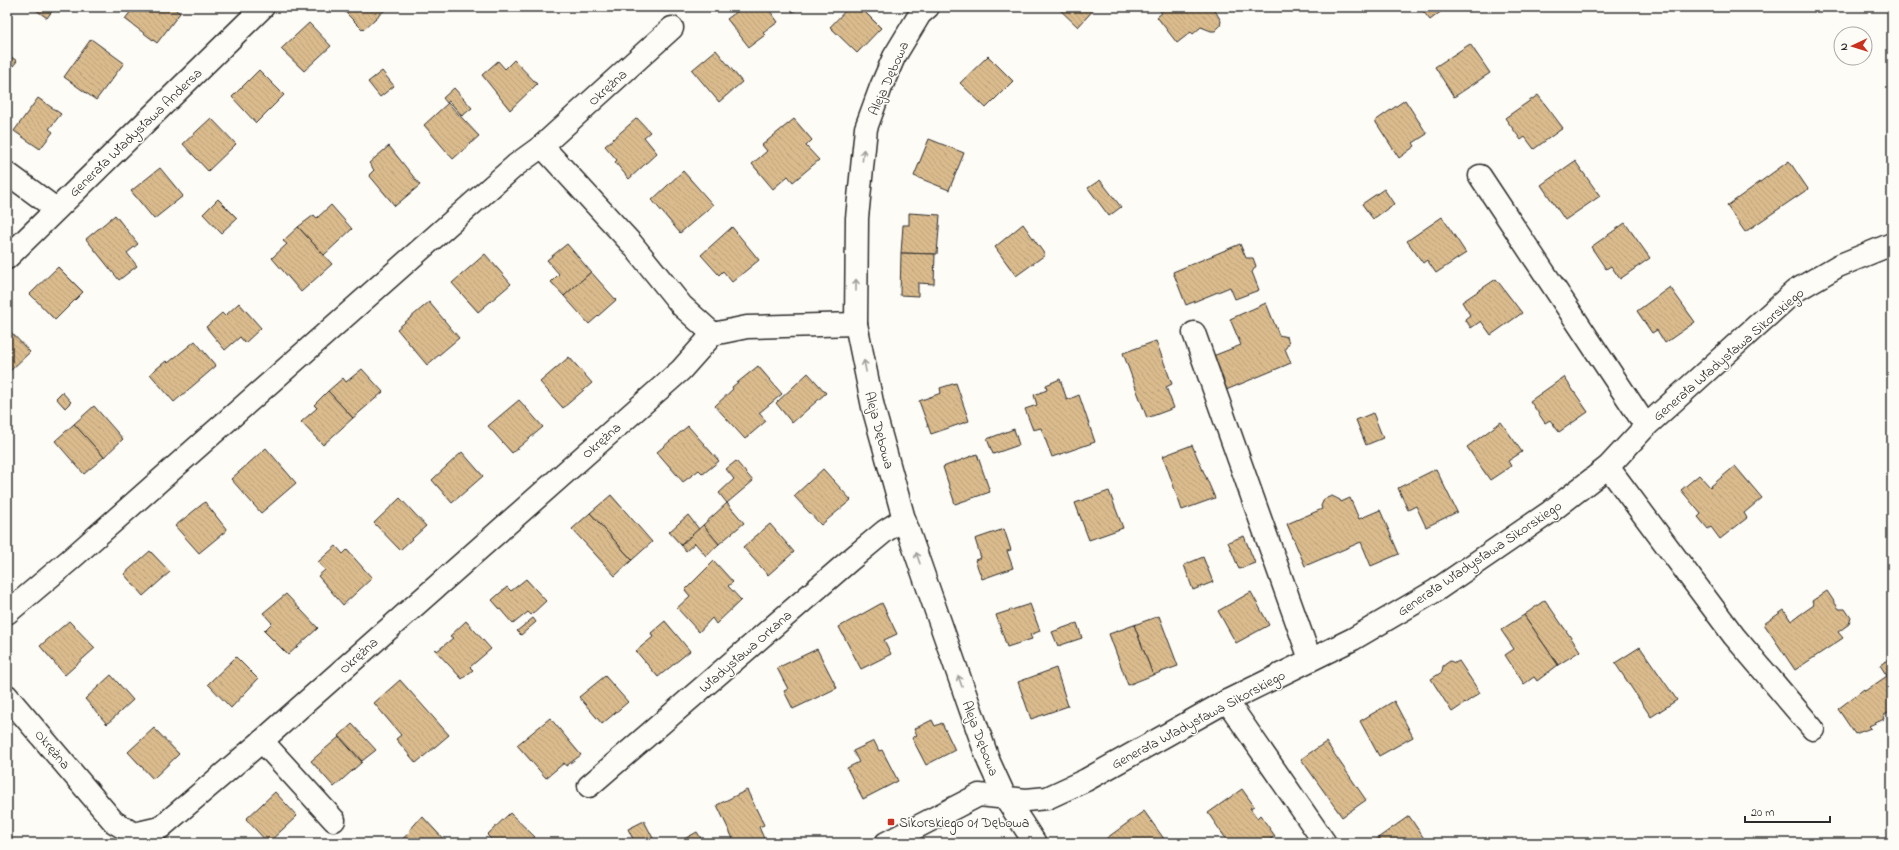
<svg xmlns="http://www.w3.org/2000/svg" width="1899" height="850" font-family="'Indie Flower',sans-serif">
<defs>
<pattern id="building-back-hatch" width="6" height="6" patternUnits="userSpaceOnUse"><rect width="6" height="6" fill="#dabb8d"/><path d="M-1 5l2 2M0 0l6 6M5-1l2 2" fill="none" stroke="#bba17a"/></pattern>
</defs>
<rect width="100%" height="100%" fill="#fdfcf7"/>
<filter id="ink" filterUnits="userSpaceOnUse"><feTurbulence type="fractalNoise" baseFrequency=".025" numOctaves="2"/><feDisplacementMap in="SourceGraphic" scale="8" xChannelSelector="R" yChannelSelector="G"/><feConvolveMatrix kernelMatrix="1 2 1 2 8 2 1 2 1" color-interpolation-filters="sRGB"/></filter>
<g filter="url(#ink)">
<!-- building -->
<g fill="url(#building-back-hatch)" stroke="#2b2b2b">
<path d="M32,7H55L47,18Z"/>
<path d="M134,7H172L180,13L157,43L125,19Z"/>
<path d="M340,7H388L363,30Z"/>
<path d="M743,7H767L778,22L763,33L765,35L749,47L727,19Z"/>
<path d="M788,7H800L793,12Z"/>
<path d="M849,7H860L881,28L857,53L830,27Z"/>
<path d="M1057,7H1096L1078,27Z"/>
<path d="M1157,7H1213L1221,21L1220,26L1215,31H1211L1201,27L1193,34L1191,32L1177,43L1157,17L1162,13Z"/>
<path d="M1420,7H1447L1430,20Z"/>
<path d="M309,23L331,46L304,71L281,49Z"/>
<path d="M91,39L124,63L96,100L64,77Z"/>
<path d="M1470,44L1490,73L1454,97L1435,67Z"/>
<path d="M716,50L742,82L719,102L692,70Z"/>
<path d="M7,54L17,61L7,74Z"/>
<path d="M988,56L1013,81L986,108L960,83Z"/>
<path d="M514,60L537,84L510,110L482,75L498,61L505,69Z"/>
<path d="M259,70L284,95L256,123L232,97Z"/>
<path d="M382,71L394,86L380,97L368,82Z"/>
<path d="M454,88L472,108L462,116L449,101L447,103L443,98Z"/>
<path d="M1538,95L1563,128L1534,149L1525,137L1521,140L1505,118Z"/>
<path d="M38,98L61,114L49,129L53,132L40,149L14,131Z"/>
<path d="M1405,100L1427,134L1413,143L1415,146L1399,158L1375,121Z"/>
<path d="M448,103L479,136L453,159L424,125Z"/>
<path d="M211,118L236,144L208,171L183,144Z"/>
<path d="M637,118L650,132L644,137L657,153L629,179L615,162L617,160L605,146Z"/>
<path d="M794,119L812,140L806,146L819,160L793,182L788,176L773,189L752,164L767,151L762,145Z"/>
<path d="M929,139L964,153L949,190L914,176Z"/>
<path d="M389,146L420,185L395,206L369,175L374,170L369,163Z"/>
<path d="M1575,161L1600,196L1565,220L1541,185Z"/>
<path d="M1789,161L1808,189L1745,232L1727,206Z"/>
<path d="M160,168L183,196L154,219L131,191Z"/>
<path d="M683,171L713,205L680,233L652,200Z"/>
<path d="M1100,180L1121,207L1109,216L1088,188Z"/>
<path d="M1384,189L1394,204L1373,219L1362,204Z"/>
<path d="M218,199L237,218L221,233L203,214Z"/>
<path d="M331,205L352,229L324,255L298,227L314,215L317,218Z"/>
<path d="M909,213L940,215L937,254L901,253L903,225H909Z"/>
<path d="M115,215L138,244L127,253L137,266L119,280L86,239Z"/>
<path d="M1442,217L1466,253L1436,273L1427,260L1423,263L1407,241Z"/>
<path d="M1625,223L1650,258L1620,279L1611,266L1606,269L1591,247Z"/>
<path d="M1023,224L1045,255L1016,276L995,247Z"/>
<path d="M298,227L332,264L301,292L272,258L287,244L283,241Z"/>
<path d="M732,227L759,260L732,282L723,271L719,275L701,255Z"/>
<path d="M567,244L591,272L564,296L551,282L559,274L547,260Z"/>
<path d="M1240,244L1246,258H1253L1256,266L1252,272L1259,290L1235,299L1230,287L1186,305L1173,272Z"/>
<path d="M901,253L935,254L934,284L918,283V296L900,295Z"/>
<path d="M485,254L511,284L478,312L452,283Z"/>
<path d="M58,267L83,292L55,320L30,294Z"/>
<path d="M591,272L616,300L589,324L564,296Z"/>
<path d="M1496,279L1522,313L1491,335L1481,321L1471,328L1465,319L1470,315L1462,302Z"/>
<path d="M1670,287L1695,322L1665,343L1657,330L1652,333L1637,311Z"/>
<path d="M429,302L459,338L427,365L397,329Z"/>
<path d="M239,303L261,328L245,343L240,337L225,350L206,327L222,313L225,316Z"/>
<path d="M1266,303L1279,335L1287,337L1289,343L1285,349L1291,363L1226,390L1213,356L1241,345L1230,319Z"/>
<path d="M7,328L30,352L10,371L7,368Z"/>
<path d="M195,341L216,366L174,402L150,374L166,361L168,363Z"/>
<path d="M1156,341L1172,384L1166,387L1174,408L1147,418L1123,353Z"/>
<path d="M569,357L592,383L563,408L540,382Z"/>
<path d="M758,366L782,394L759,413L766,421L745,439L715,406L733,389L732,387Z"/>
<path d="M362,369L383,392L353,418L328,391L343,378L346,382Z"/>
<path d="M808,373L826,393L792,423L776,403Z"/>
<path d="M1564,377L1588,412L1559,432L1550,420L1545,423L1530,401Z"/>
<path d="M1060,379L1067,400L1079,395L1095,442L1052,457L1041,428L1033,430L1025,409L1037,405L1034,395L1047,390L1046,385Z"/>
<path d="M956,383L969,421L931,434L919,401L941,393L940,388Z"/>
<path d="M328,391L353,418L323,445L301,422L317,408L314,405Z"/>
<path d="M62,392L71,402L65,408L56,398Z"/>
<path d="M519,400L543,427L512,453L488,426Z"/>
<path d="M94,406L123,439L104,457L74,424Z"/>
<path d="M1373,413L1383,438L1366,445L1356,420Z"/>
<path d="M1501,422L1522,452L1508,461L1511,466L1490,480L1467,447Z"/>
<path d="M74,424L104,457L84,474L55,441Z"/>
<path d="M688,426L719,461L703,474L699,470L683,482L657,452Z"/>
<path d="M1014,429L1019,445L993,454L987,439Z"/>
<path d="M1192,445L1215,498L1182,510L1163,456Z"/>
<path d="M266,448L296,483L261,513L231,479Z"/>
<path d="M462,452L483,476L452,503L432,480Z"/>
<path d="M977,454L990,492L955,504L943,467Z"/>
<path d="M736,461L753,481L727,503L719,493L734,479L726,469Z"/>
<path d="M1735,466L1762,498L1744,513L1747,518L1720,539L1711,527L1708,529L1698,517L1701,514L1681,490L1699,475L1710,487Z"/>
<path d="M823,469L851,500L821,525L794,496Z"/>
<path d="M1436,469L1457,512L1426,527L1416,506L1408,510L1398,488Z"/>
<path d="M1109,491L1123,528L1089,540L1075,503Z"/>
<path d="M611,495L652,542L632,560L590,513Z"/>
<path d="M1332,496L1340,500L1341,502L1350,498L1359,519L1380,510L1399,554L1371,566L1361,542L1305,566L1287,524L1322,509L1321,506L1324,499Z"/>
<path d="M400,498L426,526L400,550L374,523Z"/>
<path d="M205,502L227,530L199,553L175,526Z"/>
<path d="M727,503L744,523L719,544L703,525Z"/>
<path d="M590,513L632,560L615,576L572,529Z"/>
<path d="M688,515L699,529L681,545L669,532Z"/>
<path d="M770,524L794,552L768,575L743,547Z"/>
<path d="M703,525L719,544L706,556L695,543L686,551L681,545Z"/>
<path d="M1004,529L1011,550L1007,551L1013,568L982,579L975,560L981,558L975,539Z"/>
<path d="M7,534L12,540L7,545Z"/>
<path d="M1244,536L1255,563L1239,569L1228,542Z"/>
<path d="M336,546L343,554L347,550L372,578L343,605L318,576L325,570L318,562Z"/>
<path d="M150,551L170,572L143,596L124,574Z"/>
<path d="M1203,557L1213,582L1193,590L1184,565Z"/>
<path d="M714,561L733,582L728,586L741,600L716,624L712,618L699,632L677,608L690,596L685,590Z"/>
<path d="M526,579L546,601L531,615L528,612L513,624L492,600L507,587L511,591Z"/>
<path d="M1827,591L1839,609H1845L1851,618L1849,624L1838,632L1843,638L1795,670L1764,624L1784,610L1791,621L1814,605L1812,601Z"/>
<path d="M1251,592L1269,625L1236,643L1218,611Z"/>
<path d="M286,594L318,628L288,655L264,631L272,623L263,613Z"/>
<path d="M1545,600L1580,651L1558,665L1524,615Z"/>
<path d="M882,603L897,634L884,640L891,654L861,669L839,627Z"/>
<path d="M1030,604L1040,631L1030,635L1032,639L1007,647L996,615Z"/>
<path d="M1524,615L1558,665L1537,681L1534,677L1524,684L1505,655L1514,649L1501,630Z"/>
<path d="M1159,616L1178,666L1153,675L1134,625Z"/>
<path d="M533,618L536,622L521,635L517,631Z"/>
<path d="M69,621L95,648L65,675L40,646Z"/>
<path d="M466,621L491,649L470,667L473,670L462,679L435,650L436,649L437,651L453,638L450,636Z"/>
<path d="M665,621L690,651L658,677L636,651L653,637L651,633Z"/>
<path d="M1077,623L1082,638L1058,646L1052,632Z"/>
<path d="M1134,625L1153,675L1128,685L1109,634Z"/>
<path d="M1640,647L1677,700L1651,717L1615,663Z"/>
<path d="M817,649L837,688L793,709L784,691L788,689L777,668Z"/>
<path d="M236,657L258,679L231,708L208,684Z"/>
<path d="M1892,657V709L1883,716L1884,719L1869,726L1871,728L1855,734L1838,709L1864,689L1865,691L1887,676L1880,665Z"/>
<path d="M1450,661L1455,663L1459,661L1480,693L1452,712L1431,679L1442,672L1443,666Z"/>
<path d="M1056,668L1068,706L1031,719L1018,682Z"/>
<path d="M111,675L133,700L107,724L85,699Z"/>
<path d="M605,676L628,702L602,724L579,697Z"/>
<path d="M400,680L449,735L416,763L396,739L401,735L374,703Z"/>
<path d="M1394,701L1413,737L1379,756L1360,721Z"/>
<path d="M550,718L581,755L566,766L564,763L546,778L517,745Z"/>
<path d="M932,720L935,726L942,723L955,750L926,765L912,738L917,735L914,729Z"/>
<path d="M352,724L376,750L362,761L339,736Z"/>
<path d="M154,728L179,754L153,779L128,752Z"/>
<path d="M339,737L362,762L334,787L311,761Z"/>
<path d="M874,741L879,751L882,750L898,781L863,799L847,768L859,762L853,751Z"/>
<path d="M1326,742L1366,800L1342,817L1301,759Z"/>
<path d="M1242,789L1254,806L1250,808L1257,818L1260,815L1275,836L1265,843H1229L1208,813Z"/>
<path d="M747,790L764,825L759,827L766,843H735L717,805Z"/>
<path d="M275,792L297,816L268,843L246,819Z"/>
<path d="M1144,811L1167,843H1100Z"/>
<path d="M510,813L535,837L529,843H495L487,835Z"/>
<path d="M422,816L447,843H398L410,832L409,831Z"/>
<path d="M1409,816L1425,840L1420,843H1377L1375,840Z"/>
<path d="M644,821L655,842L652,843H635L628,829Z"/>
<path d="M697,832L704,843H677Z"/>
</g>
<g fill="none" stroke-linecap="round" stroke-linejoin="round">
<!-- minor casing -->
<g stroke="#2b2b2b" stroke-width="25">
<g id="minor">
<path d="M928,7L920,14L894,57L881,87L866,128L857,218L856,324L873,407L904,519L941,625L989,762L1005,797L1035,843"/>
<path d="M542,146L672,28"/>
<path d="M7,173L56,209"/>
<path d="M1480,176L1646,426"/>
<path d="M7,258L263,7"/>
<path d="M1194,333L1310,659"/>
<path d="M1608,467L1734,636L1813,729"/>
<path d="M7,613L71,559L516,165L542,146L632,244L682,306L713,334"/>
<path d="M7,696L114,822L134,834L160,828L262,741L681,370L713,334L747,327L856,324"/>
<path d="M1227,701L1325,843"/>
<path d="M262,741L334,820"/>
<path d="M589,786L849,561L885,531L904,519"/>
<path d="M886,843L979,795L1026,800L1047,798L1086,780L1227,701L1353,639L1435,591L1550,512L1608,467L1646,426L1795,291L1838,266L1892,244"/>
</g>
</g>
<!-- minor -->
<use href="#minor" stroke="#fdfcf7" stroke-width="22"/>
</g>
<!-- one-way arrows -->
<defs><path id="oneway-shaft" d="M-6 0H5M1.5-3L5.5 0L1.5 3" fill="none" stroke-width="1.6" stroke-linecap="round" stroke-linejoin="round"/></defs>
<g stroke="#9e9e9b">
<use href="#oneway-shaft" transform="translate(863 155) rotate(-84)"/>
<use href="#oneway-shaft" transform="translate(856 285) rotate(-90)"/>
<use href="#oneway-shaft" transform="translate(865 366) rotate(-101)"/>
<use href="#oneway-shaft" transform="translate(918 558) rotate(-109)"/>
<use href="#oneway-shaft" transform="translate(960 681) rotate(-109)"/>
</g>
</g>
<!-- markers -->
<rect fill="#c8321e" stroke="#fdfcf7" stroke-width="1.5" x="887" y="818" width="8" height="8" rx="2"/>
<g text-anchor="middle" stroke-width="3" stroke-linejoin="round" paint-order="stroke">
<!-- street labels -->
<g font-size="14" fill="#2b2b2b" stroke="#fdfcf7">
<text transform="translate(888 78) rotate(-66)" y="5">Aleja Dębowa</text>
<text transform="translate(607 87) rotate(-42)" y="5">Okrężna</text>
<text transform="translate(135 132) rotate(-44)" y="5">Generała Władysława Andersa</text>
<text transform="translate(1728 354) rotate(-41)" y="5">Generała Władysława Sikorskiego</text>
<text transform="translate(880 430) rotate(75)" y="5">Aleja Dębowa</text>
<text transform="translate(601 440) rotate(-41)" y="5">Okrężna</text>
<text transform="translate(1479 558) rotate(-34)" y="5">Generała Władysława Sikorskiego</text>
<text transform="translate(745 651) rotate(-41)" y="5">Władysława Orkana</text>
<text transform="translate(358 655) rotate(-42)" y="5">Okrężna</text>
<text transform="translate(1198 719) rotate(-28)" y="5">Generała Władysława Sikorskiego</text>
<text transform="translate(981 738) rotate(69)" y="5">Aleja Dębowa</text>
<text transform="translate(53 749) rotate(50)" y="5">Okrężna</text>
</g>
<!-- poi labels -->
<g font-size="14" fill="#2b2b2b" stroke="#fdfcf7" text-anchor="start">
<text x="899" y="827">Sikorskiego 01 Dębowa</text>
</g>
</g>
<!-- margin -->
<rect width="1899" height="850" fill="none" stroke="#fdfcf7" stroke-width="24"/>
<rect x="12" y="12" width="1875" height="826" fill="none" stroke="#2b2b2b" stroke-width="1.5" filter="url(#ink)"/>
<!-- north arrow -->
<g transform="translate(1853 46) rotate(266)"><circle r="19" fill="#fdfcf7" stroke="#a9a8a5"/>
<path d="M0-3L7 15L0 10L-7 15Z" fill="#c8321e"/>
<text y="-6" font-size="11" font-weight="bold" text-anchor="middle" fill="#2b2b2b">N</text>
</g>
<!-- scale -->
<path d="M1745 816v6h85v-6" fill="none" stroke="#2b2b2b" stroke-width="2"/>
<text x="1751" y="816" font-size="12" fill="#2b2b2b" stroke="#fdfcf7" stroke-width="3" paint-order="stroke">20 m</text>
</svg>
